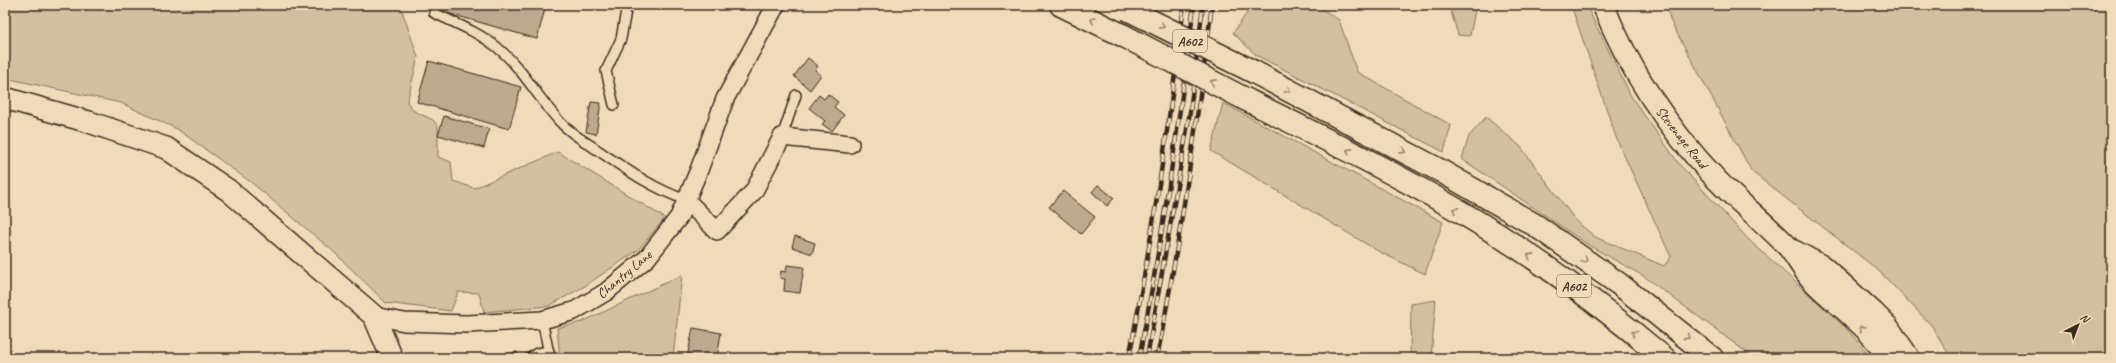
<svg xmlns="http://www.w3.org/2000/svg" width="2116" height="363" font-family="Caveat,sans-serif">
<rect width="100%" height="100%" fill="#f1dab9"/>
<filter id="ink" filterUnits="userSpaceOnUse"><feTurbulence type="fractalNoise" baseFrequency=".025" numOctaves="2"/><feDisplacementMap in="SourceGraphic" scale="8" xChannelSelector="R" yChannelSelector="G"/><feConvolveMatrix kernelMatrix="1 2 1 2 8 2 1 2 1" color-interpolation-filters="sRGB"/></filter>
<g filter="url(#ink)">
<!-- green -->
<g fill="#d3bea0" stroke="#87745f">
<path d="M5,5H400L418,57L407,102L414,111L433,120L438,126V157L451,162L453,181L474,188L558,152L665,218L638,250L585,286L549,306L484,312L479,293L458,292L451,311L386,303L334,252L252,183L177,129L121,103L5,78Z"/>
<path d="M1316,5L1339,20L1357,72L1451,125L1444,152L1256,55L1233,33L1251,7Z"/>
<path d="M1449,5H1476L1470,36L1458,35Z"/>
<path d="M1571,5H1586L1632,98L1680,165L1749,240L1845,327L1865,350L1869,358H1754L1645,277L1590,246L1462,159L1469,136L1486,117L1520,146L1576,221L1595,237L1664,266L1671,257L1617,140Z"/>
<path d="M1666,5H2111V358H1951L1932,326L1878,270L1752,172L1671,22Z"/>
<path d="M1223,103L1443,222L1425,274L1378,251L1211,151Z"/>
<path d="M682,275L673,358H560L557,328L582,322Z"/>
<path d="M1436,300L1431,358H1410L1411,304Z"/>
</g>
<!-- building -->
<g fill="#bfa98e" stroke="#3b2a1e">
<path d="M446,5H546L537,39L444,12Z"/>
<path d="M808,58L818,66L815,70L821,75L810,90L794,76Z"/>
<path d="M429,61L521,87L509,129L417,102Z"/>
<path d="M828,94L838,102L834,107L844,115L832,131L822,124L825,121L809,108L819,95L824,99Z"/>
<path d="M591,102L601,103L596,134L586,132Z"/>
<path d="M444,116L489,129L484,148L438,135Z"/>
<path d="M1098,185L1114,198L1107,206L1092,192Z"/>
<path d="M1063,191L1095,217L1081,234L1049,207Z"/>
<path d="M795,236L815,243L812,254L792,247Z"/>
<path d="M787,265L804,267L800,293L784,291L785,279L780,278L781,271L786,272Z"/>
<path d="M693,328L721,333L717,358H687Z"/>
<path d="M517,352L518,358H491V357Z"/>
<path d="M770,354V358H752L751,355Z"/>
</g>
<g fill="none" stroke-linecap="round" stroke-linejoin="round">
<!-- service casing -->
<g stroke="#3b2a1e" stroke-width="12">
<g id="service">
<path d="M436,5L434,13C455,23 480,33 498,48C523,69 538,98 560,122C571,134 586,142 599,151C627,170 654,189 686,200"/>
<path d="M614,105L606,71L621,39L627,5"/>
<path d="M782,137L796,95"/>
<path d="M542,320L550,358"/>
<path d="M530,358L537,353L549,351"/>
</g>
</g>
<!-- minor casing -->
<g stroke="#3b2a1e" stroke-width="20">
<g id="minor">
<path d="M686,200L717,231L754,191L782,137L850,144"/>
<path d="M374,316L404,322L467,324L542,320L574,311L606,292L647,258L679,217L699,170L725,99L776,5"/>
</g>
</g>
<!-- tertiary casing -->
<g stroke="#3b2a1e" stroke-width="24">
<g id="tertiary">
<path d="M1603,5C1629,69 1668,129 1716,179C1739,203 1766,223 1789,248C1797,258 1803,270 1812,280C1835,304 1872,328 1887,358"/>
<path d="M5,98L89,122L166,148L228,190L374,316L392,358"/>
<path d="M1794,251L1822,266L1873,312L1888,327L1909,358"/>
</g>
</g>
<!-- primary casing -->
<g stroke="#3b2a1e" stroke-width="25">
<g id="primary">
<path d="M1061,5L1124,36"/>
<path d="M1254,72L1441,171L1535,225L1619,284L1712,358"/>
<path d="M1247,100C1326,139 1405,178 1479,223C1545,263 1606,309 1664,358"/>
</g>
</g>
<!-- service -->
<use href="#service" stroke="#f1dab9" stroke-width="9"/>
<!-- minor -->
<use href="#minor" stroke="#f1dab9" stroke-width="17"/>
<!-- tertiary -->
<use href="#tertiary" stroke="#f1dab9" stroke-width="21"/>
<!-- primary -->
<use href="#primary" stroke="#f1dab9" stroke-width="22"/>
<!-- rail casing -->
<g stroke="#3b2a1e" stroke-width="4.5">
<g id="rail">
<path d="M1129,358C1152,241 1169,123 1184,5"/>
<path d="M1139,358C1162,241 1179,123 1194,5"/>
<path d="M1147,358L1190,112L1203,5"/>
<path d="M1157,358C1180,241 1197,123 1212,5"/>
</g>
</g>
<!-- rail -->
<use href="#rail" stroke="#f1dab9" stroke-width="3" stroke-dasharray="9" stroke-linecap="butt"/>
<!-- primary-bridge casing -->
<g stroke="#3b2a1e" stroke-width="25" stroke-linecap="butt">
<g id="primary-bridge">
<path d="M1127,9L1254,72"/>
<path d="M1124,36L1247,100"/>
</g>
</g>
<!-- primary-bridge -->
<use href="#primary-bridge" stroke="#f1dab9" stroke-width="22"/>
</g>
<!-- one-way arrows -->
<defs><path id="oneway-chevron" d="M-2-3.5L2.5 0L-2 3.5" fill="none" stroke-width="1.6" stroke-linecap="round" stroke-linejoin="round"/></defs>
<g stroke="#96826c">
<use href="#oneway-chevron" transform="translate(1093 20) rotate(-154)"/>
<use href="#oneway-chevron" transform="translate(1162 26) rotate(26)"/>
<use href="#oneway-chevron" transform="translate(1213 82) rotate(-153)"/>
<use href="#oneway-chevron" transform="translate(1288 90) rotate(28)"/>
<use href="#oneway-chevron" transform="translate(1349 151) rotate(-151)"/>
<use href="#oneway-chevron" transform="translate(1403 151) rotate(28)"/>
<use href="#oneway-chevron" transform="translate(1455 210) rotate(-151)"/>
<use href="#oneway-chevron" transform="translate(1530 256) rotate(-147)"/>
<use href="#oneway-chevron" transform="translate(1585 260) rotate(35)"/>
<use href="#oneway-chevron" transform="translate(1862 328) rotate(-135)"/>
<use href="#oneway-chevron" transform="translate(1634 333) rotate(-141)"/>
<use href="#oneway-chevron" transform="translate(1687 337) rotate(39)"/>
</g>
</g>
<g text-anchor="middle" stroke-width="3.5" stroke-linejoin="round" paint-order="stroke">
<!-- shield labels -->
<g fill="#f1dab9" stroke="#725f4c" stroke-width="1">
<rect x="1173" y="30" width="34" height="22" rx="3"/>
<rect x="1557" y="275" width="34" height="22" rx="3"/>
</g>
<g font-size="13" font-weight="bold" fill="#3b2a1e">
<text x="1190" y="46">A602</text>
<text x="1574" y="291">A602</text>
</g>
<!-- street labels -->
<g font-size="14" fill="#3b2a1e" stroke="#f1dab9">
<text transform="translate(1682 137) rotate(52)" y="5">Stevenage Road</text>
<text transform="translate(624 274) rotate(-40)" y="5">Chantry Lane</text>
</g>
</g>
<!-- margin -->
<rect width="2116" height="363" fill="none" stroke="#f1dab9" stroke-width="20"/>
<rect x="10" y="10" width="2096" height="343" fill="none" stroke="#3b2a1e" stroke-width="1.5" filter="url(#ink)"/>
<!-- north arrow -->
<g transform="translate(2078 325) rotate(42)" stroke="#f1dab9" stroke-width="3" paint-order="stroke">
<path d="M0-3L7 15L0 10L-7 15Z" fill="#3b2a1e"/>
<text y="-6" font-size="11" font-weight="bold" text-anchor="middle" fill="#3b2a1e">N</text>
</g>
</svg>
